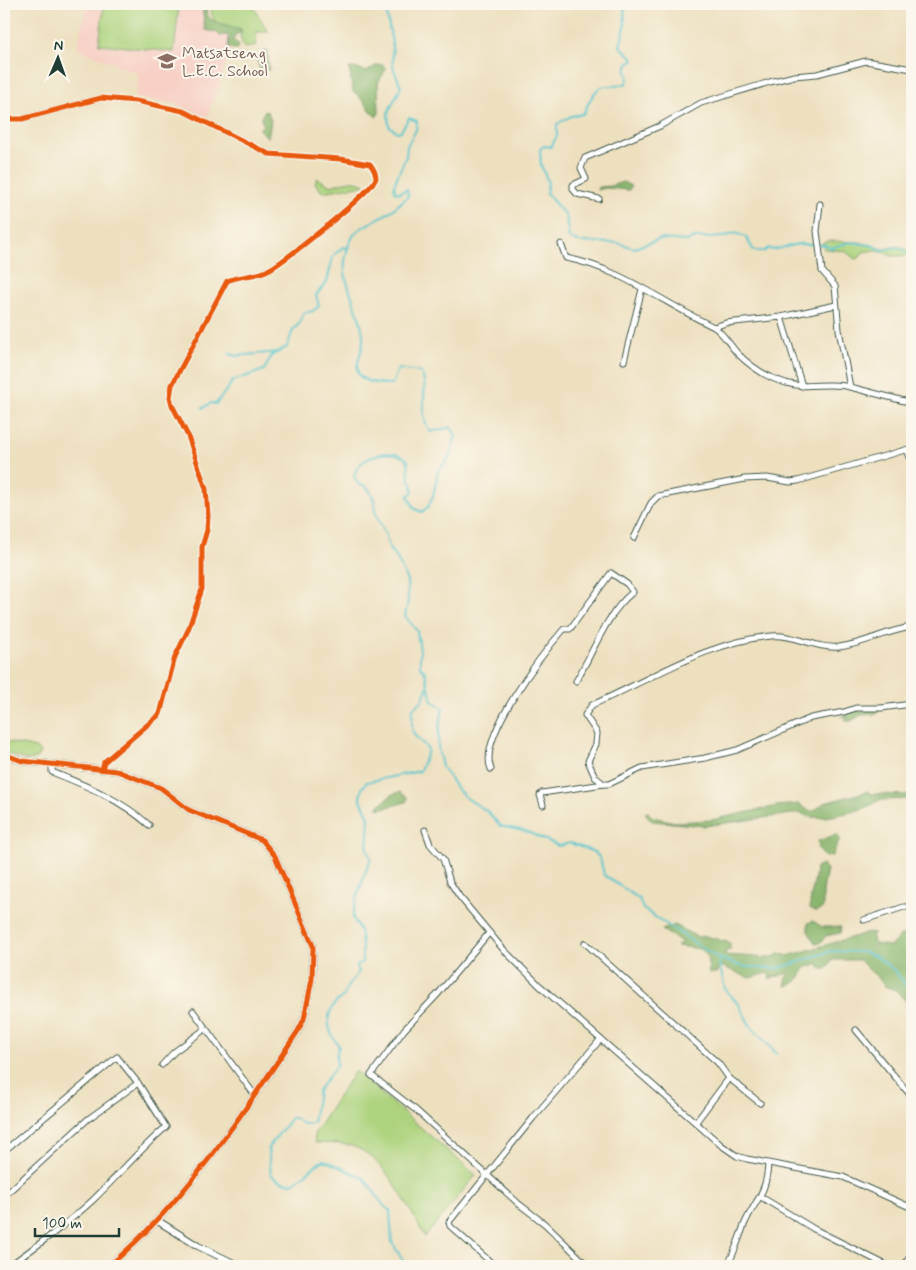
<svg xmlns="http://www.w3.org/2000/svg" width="916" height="1270" font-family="Mynerve,sans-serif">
<rect width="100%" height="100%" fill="#fbf7ec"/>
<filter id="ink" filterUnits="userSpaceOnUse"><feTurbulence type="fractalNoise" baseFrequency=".02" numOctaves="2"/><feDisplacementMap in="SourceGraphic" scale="10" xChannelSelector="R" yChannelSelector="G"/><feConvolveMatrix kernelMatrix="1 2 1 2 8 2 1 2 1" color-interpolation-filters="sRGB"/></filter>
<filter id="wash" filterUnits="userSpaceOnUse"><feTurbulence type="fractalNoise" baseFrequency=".0096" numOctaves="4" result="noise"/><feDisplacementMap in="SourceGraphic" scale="20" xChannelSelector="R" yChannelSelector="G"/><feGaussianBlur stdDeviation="1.12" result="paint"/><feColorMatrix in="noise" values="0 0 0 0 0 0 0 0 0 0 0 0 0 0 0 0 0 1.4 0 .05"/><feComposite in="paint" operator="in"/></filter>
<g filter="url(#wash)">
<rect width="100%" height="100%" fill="#ede0bf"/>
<!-- built -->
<path fill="#f7d1c6" d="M87,4H204L208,27L236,35L207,117L174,103L135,98L139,74L77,48Z"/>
<!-- green -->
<g fill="#add37e" stroke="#668859">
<path d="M104,4L179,5L174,52L99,44Z"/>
<path d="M211,4H252L268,32H255L257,37L255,46L244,48L240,36L242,31L216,22L212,16Z"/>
<path d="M317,178L331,186C341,183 357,177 365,185L322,192L315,183Z"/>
<path d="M828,241L860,242L883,249L898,246L907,250L912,249V256H893L875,250L863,252L859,258L855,259L845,251L824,249L822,243Z"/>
<path d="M4,741L36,748L40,753L36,759L26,760L4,752Z"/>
<path d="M355,1071L476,1175L425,1237C409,1209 387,1161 357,1148C344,1142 328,1144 315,1143L314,1134Z"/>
</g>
<!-- forest -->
<g fill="#8ab56d" stroke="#547950">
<path d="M204,4L209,18L216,22L241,29L240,33L236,34L233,40L239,45L237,49L228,48L229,37L226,35L220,36L216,32L205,30L202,5Z"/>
<path d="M263,51H267L269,70L260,71L257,60Z"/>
<path d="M377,65H383L386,69L378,83L379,113L376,117L358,95L353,92L349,68L361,69L366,72Z"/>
<path d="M265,110L268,112L271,120L268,138L259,129L263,125L261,118Z"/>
<path d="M623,182L631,186L629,190L606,188L597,190L598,187L610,186Z"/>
<path d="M865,710H880L877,714L861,715L851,721H846V716L840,717L853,711Z"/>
<path d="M869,791L871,794L912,795V799L879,800C872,809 823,820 811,817C807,816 803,814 800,813L704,826L652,821L645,813L647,811L653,817L675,822L711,820L777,806L799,804L809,811H814L824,803Z"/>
<path d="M400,792L408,798L406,802L380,809L377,807L393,794Z"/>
<path d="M837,834L840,839L832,856L825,857L819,850L818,841Z"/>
<path d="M822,865L827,869L823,891V908L816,912L810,908C810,894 815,883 816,868Z"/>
<path d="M813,921L822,927H841L840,933L826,936L820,943H815L808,931V923Z"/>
<path d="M675,925L697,937L706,936L730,943V950L726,951L725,955L771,958L780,953L788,956L863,934L874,933L871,936L875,944L891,946L900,936L912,933V1008L896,990L884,986C878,975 868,971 860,960H832L826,969H821L818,963L805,968C800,977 796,985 785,986L788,973L770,979L769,973L749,978L721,966L716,973H709L707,955L701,949L677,946L682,942L662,930Z"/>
</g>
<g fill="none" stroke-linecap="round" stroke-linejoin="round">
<!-- stream -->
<g stroke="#58c5cd" stroke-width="2">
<path d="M385,4L392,43L393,67L401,87L388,113L389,126L397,132L401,131L409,118L417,121L416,130L407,146L406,156L394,185L395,192L399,193L407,189L408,196C400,204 391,212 381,217C373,222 358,227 353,236C331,278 359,295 363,336C365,350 352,366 360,376C366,383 383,384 392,384L398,369L420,372C431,384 416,416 431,432L451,427L456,436L449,458L438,471L433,496L428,507L422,512L415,509L408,496L413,492L412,483L409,480L408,461C394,445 356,456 354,477L359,485H364L370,491L375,502V512L386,536L390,550L397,558L407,581L408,601L405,616L417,631L420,650V666L425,672L432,701L443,708L439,728L438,748L442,767L457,789L465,797L488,812L500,826L525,831L559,846L570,843L594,852L600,858L604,875L639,899L643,909L718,958L740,966L759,968H780L831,951L863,952L877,957L895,971L912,993"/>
<path d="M624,4L625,27L620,46L634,59L628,64L626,71L628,77L627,83C619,87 614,85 606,86C594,87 588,105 583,114L571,116L557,124V136L551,147L544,146L540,149L541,165L548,182L546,193L566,216L569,238L578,242L618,243L634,248L660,239L687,241L695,238L723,237L735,233L746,237L754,251H765L768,248L773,250L798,244L826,245L831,248L850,242L871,245L882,250L898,247L912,255"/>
<path d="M229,353L235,356L279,352"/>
<path d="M203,408L211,403L216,404L233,381L264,370L272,355L287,347L293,330L299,324L304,313L313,311L319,306L316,295L327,282L333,256L343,247L348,248"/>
<path d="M718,958L725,989L739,1005L751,1027L777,1054"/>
<path d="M406,1266L392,1242L390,1210L384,1206L364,1178L324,1160C300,1173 297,1195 271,1175L268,1148L291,1118H295L303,1124L313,1123L318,1091L337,1065L336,1056L339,1046C325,1030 324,1008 344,996L347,987L359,972L357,966L362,962C362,952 363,941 360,931C359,926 354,922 353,918C351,911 367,867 371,859L367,849L369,817L360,798L362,788L367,782L420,771L428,750C425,743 418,741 414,734C410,727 413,716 413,708L422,701L427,688"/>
</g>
</g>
</g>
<g filter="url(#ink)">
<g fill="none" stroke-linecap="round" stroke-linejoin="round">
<!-- minor casing -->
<g stroke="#3e5549" stroke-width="7">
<g id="minor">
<path d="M4,119H22L101,98L136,101L183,111L269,154L341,159L370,164C373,168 376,172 376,178C374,190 284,262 268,270C257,277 240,275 227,281L172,385L170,397L172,405L188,436L206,489L208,516L207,530L202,547V589L188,630L175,657L160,714L104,762L102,769"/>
<path d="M599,199L577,194L573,189V185L586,179L581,168L585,158L660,126L701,103L770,82L794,76L817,74L866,61L912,69"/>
<path d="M820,204L817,231L822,271L835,286L839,330L850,387L912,403"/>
<path d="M561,244L566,258C620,268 665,304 714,327L726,323L781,317L836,305"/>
<path d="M781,317L802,386"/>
<path d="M714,327C724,334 729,344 737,353C750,366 768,378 786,383C807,390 828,381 850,387"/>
<path d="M624,361L642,289"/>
<path d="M907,450L912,462"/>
<path d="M634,538L651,503L658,496L745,479L767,478L790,482L798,481L912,448"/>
<path d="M912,627C887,630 865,644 839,647C815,649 795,634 772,636C708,641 650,680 592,705L585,715L597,733L596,744L588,761L595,777L604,784H609L642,768L705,758L737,750L811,718L844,712L856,708H881L912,704"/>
<path d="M52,765V772C87,786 120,799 149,825"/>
<path d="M491,769C477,738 543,653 564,629H570L611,573L627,584L633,592C607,612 593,653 576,681"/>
<path d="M543,805L540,795L542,793L604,784"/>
<path d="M425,830L430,844L443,859L450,882L459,896L503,949L540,986L721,1145L737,1156L747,1159L843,1177L912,1208"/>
<path d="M864,920L904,907H912"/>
<path d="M489,933L438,994L404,1030L371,1075L417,1111L519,1204L545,1224L588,1266"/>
<path d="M585,943L718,1063L729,1078L760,1103"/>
<path d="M193,1011L254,1094"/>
<path d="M856,1030L912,1097"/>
<path d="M162,1065L174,1052L205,1029"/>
<path d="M696,1122L729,1078"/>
<path d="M4,1151L117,1057L138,1083L166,1127C140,1149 118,1176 93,1200C67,1224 38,1245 9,1266"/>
<path d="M4,1196L88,1119L138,1083"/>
<path d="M761,1197L814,1229L888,1266"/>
<path d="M495,1266L450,1226L449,1222L533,1118L600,1040"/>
<path d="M727,1266C735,1253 739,1237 745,1223C756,1199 767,1193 768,1163"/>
<path d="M904,1266L912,1253"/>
</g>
</g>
<!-- tertiary casing -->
<g stroke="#3e5549" stroke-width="8">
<g id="tertiary">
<path d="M4,754L22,761L117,771L161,788L189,810L262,840L275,856L313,946L312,979L304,1019L298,1031C242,1115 186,1201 109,1266"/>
<path d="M158,1221L198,1246L240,1266"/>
</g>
</g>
<!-- minor -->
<use href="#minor" stroke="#fff" stroke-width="5"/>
<!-- tertiary -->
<use href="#tertiary" stroke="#fff" stroke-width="6"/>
<!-- cycleway casing -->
<g stroke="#fbf7ec" stroke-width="8">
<g id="cycleway">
<path d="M4,119H22L101,98L136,101L183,111L269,154L341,159L370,164C373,168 376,172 376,178C374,190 284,262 268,270C257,277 240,275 227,281L172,385L170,397L172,405L188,436L206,489L208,516L207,530L202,547V589L188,630L175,657L160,714L104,762L102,769"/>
<path d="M4,754L22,761L117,771L161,788L189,810L262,840L275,856L313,946L312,979L304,1019L298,1031C242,1115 186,1201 109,1266"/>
</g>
</g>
<!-- cycleway -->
<use href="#cycleway" stroke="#e8590c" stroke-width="5"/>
</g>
</g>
<!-- icons -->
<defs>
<g id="school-bare" transform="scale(1.5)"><path d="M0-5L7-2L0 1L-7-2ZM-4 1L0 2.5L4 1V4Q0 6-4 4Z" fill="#8d6e63" stroke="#fbf7ec" stroke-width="2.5" paint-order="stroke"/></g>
</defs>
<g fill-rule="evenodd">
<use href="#school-bare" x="167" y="61"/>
</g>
<g text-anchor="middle" stroke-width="4" stroke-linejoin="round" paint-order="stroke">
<!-- education labels -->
<g font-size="16" fill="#785e54" stroke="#fbf7ec" text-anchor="start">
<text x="182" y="58">Matsatseng<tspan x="182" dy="18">L.E.C. School</tspan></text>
</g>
</g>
<!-- margin -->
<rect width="916" height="1270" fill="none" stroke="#fbf7ec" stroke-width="20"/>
<!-- north arrow -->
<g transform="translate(58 58) rotate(2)" stroke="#fbf7ec" stroke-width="4" paint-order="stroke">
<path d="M0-4L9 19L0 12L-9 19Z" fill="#1f3d34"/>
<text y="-8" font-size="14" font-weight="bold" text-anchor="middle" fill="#1f3d34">N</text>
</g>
<!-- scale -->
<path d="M35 1228v8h84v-8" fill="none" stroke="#1f3d34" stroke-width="2.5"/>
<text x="42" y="1228" font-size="15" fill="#1f3d34" stroke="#fbf7ec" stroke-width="4" paint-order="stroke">100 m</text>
</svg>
